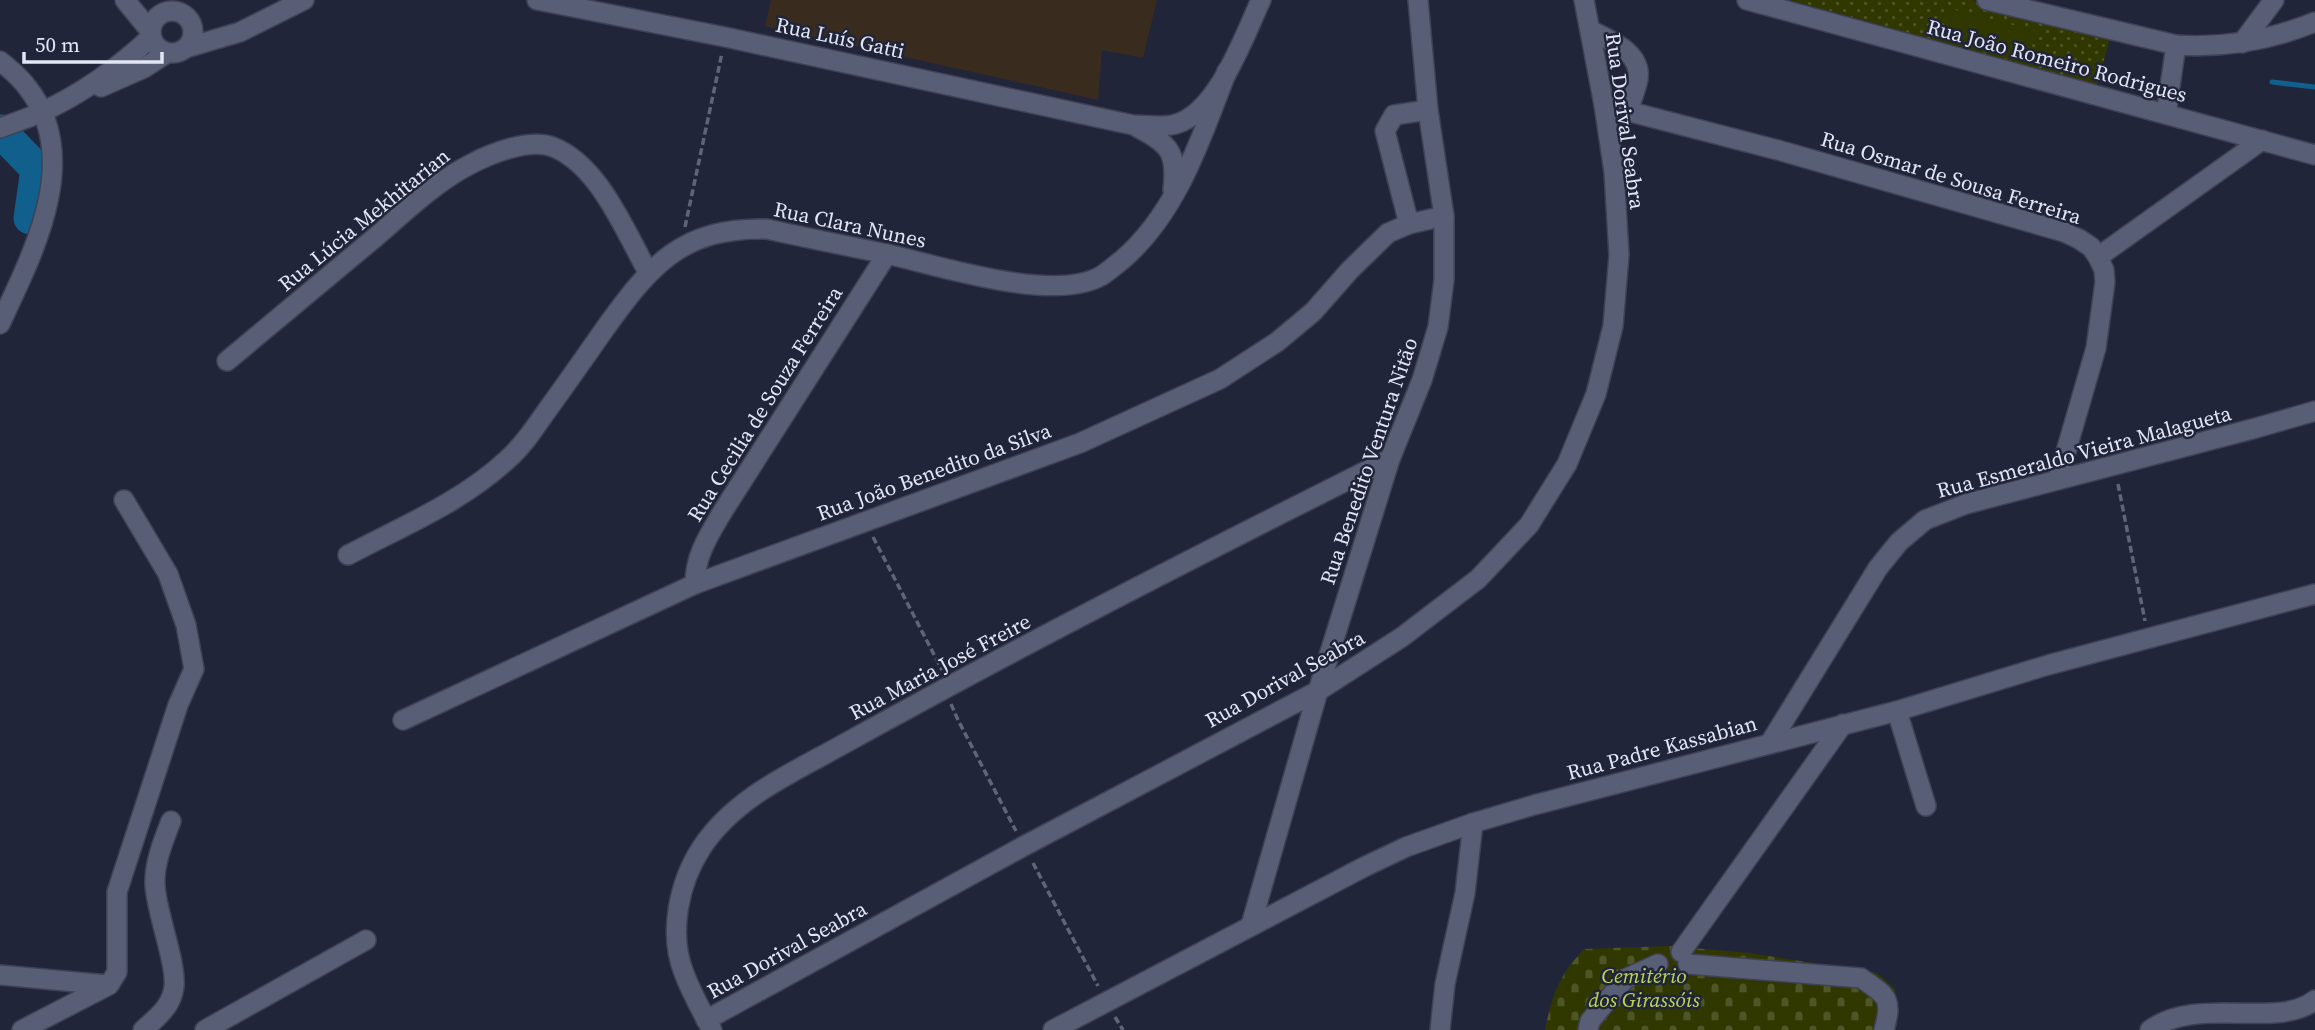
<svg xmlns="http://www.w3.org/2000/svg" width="2315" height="1030" font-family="'Source Serif 4',serif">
<defs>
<pattern id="cemetery-stones" width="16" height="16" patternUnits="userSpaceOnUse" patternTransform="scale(1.75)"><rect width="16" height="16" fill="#303800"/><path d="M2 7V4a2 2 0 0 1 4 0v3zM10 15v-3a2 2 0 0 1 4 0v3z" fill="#4e5526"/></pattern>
<pattern id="park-dots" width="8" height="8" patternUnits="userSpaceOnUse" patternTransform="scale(1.75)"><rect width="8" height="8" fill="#303800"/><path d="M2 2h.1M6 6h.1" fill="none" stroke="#4e5526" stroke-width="1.8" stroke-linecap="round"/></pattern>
</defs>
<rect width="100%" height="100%" fill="#21253a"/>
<!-- education -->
<path fill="#392b1e" d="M771,0H1157L1143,58L1102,50L1098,100L765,26Z"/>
<!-- cemetery -->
<path fill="url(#cemetery-stones)" d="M1670,946L1749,953L1877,973L1895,989L1897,1022L1895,1030H1545C1552,994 1559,976 1584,949Z"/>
<!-- park -->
<path fill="url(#park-dots)" d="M1790,0H1972L2110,38L2097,85Z"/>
<!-- garden -->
<g fill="#303800">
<path d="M1948,8L2036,31L2027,64L1940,40Z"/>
<path d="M2071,62L2100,72L2094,87L2065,77Z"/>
</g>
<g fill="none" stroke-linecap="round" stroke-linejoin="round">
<!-- stream -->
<path stroke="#105f8c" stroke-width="5" d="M2272,82L2315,87"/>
<!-- river -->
<path stroke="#105f8c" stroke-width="33" d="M0,131L37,169L30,218"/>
<!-- minor casing -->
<g stroke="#3f4154" stroke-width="22">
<g id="minor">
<path d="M125,0L151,32"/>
<path d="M537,0L725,37L1133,125C1147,125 1163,128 1176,124C1218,112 1244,36 1261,0"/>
<path d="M1747,0L2315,155"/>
<path d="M1987,0L2176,45C2223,48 2271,40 2315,22"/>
<circle cx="172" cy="32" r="21"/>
<path d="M1590,30C1609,40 1642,52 1638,79C1636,90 1631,101 1628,111"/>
<path d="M2242,43L2274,0"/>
<path d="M186,48L240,32L304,0"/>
<path d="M0,61C10,69 20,77 27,87C84,158 32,255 0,324"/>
<path d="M101,87L144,68L167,53"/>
<path d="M1604,105L1778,150L2064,232L2079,239L2091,247L2098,257L2104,270L2105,282L2096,348L2058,479"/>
<path d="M2166,114L2176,45"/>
<path d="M1137,127C1170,145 1177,151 1173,190"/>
<path d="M0,128C14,123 28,118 42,112C81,94 119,67 151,37"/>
<path d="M1409,224L1385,131L1394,115L1428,110"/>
<path d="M2098,257L2262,140"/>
<path d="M227,361C277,319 328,277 378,235C407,210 437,181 471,164C492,153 530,138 553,147C599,165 625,231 648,272"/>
<path d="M348,555C403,526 462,502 508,459C524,445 536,426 548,409C567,383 585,357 604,330C650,266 681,227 767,229C807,238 847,246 887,254C940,266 1053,303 1101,276C1108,272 1115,265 1122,260C1178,212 1201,138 1227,71"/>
<path d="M695,584C695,555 709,535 723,511L887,254"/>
<path d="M1897,711L1926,806"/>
<path d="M403,720L695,584L1080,443L1220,379L1277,342L1313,312L1350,270L1388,233L1409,224L1444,216"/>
<path d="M1770,743L1878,568L1899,542L1925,520L1966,504L2256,428L2315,411"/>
<path d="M1251,925L1318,691L1390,459L1422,380L1438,327L1444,280V216L1428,110L1418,0"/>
<path d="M1681,952L1843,724"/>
<path d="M1688,964L1861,978C1887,996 1893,998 1884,1030"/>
<path d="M0,975L108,985"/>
<path d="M706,1020L1024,846L1318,691L1402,637L1478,579L1529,525L1567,464L1596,394L1613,326L1619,255L1614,172L1604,105L1584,0"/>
<path d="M22,1030L109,985L117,972V892L178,705L194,669L186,625L168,574L124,500"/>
<path d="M143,1030C155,1019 169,1009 173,992C180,971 156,913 155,885C154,863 163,842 171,821"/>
<path d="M205,1030L366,940"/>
<path d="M712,1030C702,1012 691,992 684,973C668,933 679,882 702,847C730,805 775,781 818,758C846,743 874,727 902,712C1062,624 1226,541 1390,459"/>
<path d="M1053,1030L1364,867L1406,847L1473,823L1534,805L1897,711L2048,665L2315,594"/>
<path d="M1440,1030L1445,984L1465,893L1473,823"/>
<path d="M1588,1030L1590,1021L1625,979L1658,964"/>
<path d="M2150,1030C2198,995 2278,1030 2315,1000"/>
</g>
</g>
<!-- path -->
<g stroke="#616477" stroke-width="3.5" stroke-dasharray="7 3.5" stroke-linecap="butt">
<path d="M685,227L722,53"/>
<path d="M2118,484L2145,621"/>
<path d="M873,537L942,670"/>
<path d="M951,704L958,720L1016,831"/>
<path d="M1033,863L1098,986"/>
<path d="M1115,1017L1123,1030"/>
</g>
<!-- minor -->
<use href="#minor" stroke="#595e77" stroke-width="19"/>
</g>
<g text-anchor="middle" stroke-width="5" stroke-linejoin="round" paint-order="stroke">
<!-- street labels -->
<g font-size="21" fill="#e3e6f5" stroke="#21253a">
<text transform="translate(840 38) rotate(12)" y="7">Rua Luís Gatti</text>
<text transform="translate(2057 61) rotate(15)" y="7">Rua João Romeiro Rodrigues</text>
<text transform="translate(1625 121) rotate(82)" y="7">Rua Dorival Seabra</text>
<text transform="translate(1951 178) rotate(17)" y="7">Rua Osmar de Sousa Ferreira</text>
<text transform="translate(364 220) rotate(-39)" y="7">Rua Lúcia Mekhitarian</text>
<text transform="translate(850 225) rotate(12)" y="7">Rua Clara Nunes</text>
<text transform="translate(765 404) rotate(-58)" y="7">Rua Cecilia de Souza Ferreira</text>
<text transform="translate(2084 452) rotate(-15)" y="7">Rua Esmeraldo Vieira Malagueta</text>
<text transform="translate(1369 461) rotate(-71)" y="7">Rua Benedito Ventura Nitão</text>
<text transform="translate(934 472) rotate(-20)" y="7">Rua João Benedito da Silva</text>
<text transform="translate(940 667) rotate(-28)" y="7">Rua Maria José Freire</text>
<text transform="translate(1285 679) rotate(-29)" y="7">Rua Dorival Seabra</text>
<text transform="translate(1662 748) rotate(-15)" y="7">Rua Padre Kassabian</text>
<text transform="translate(787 950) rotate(-29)" y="7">Rua Dorival Seabra</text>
</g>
<!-- park labels -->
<g font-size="21" font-style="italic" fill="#bed654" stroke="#21253a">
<text x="1644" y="983">Cemitério<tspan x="1644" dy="24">dos Girassóis</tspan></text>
</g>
</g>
<!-- scale -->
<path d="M24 52v10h138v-10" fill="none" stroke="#e3e6f5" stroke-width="3.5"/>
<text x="35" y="52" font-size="21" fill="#e3e6f5" stroke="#21253a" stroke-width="5" paint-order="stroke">50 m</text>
</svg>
